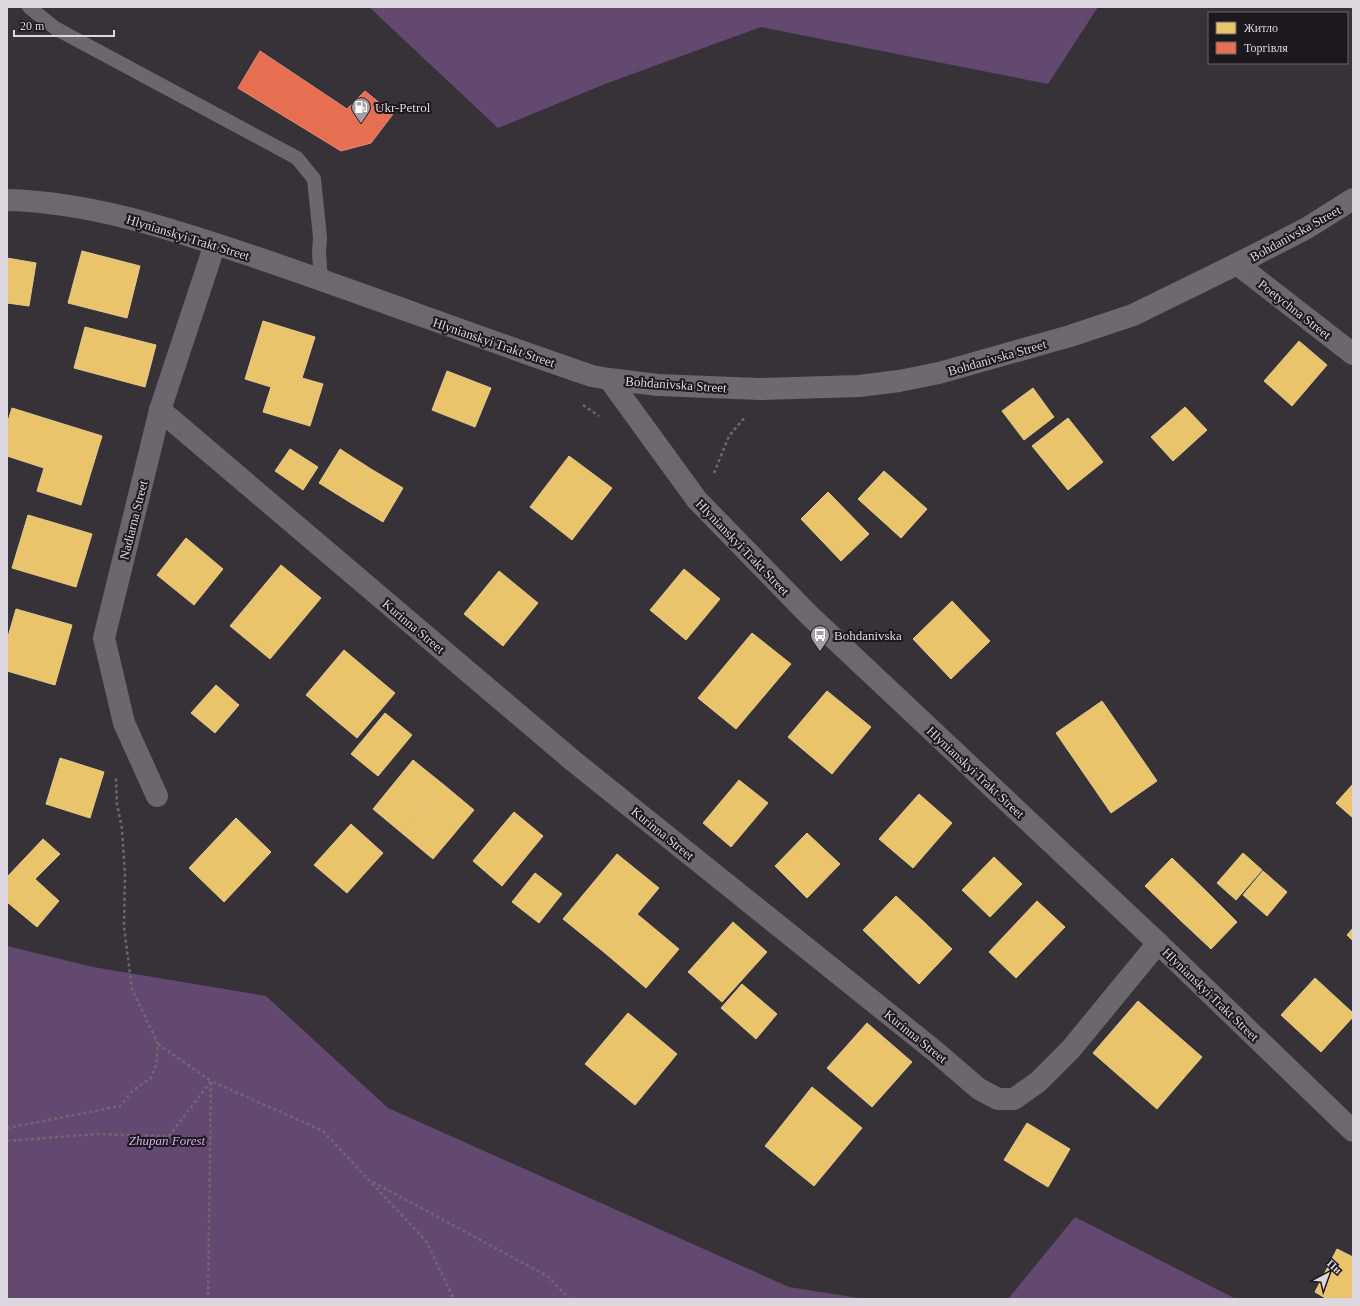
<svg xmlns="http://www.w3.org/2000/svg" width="1360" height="1306" font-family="Georgia,serif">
<rect width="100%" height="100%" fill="#363238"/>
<!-- forest -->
<g fill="#634870">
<path d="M369,7H1098L1048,84L761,27L605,84L498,128Z"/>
<path d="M7,946L93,967L266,996L388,1108L789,1287L865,1299H7Z"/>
<path d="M1075,1217L1236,1299H1008Z"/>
</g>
<!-- homes -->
<g fill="#e9c46a" stroke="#e5ca8d">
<path d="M82,251L140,266L127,318L68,303Z"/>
<path d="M7,258L36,263L29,306L7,303Z"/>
<path d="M263,321L315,337L302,378L323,384L310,426L263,412L271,387L245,379Z"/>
<path d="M85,327L156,345L145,387L74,368Z"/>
<path d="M1299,341L1327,365L1292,406L1264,381Z"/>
<path d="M447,371L491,388L475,427L432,410Z"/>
<path d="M1033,388L1054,417L1024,440L1002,411Z"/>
<path d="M1185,407L1207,430L1173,461L1151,437Z"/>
<path d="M12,408L102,436L81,505L37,491L44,468L7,456V424Z"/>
<path d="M1068,418L1103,462L1068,490L1032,446Z"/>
<path d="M290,449L318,467L303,490L275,471Z"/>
<path d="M340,449L371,469L351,503L319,483Z"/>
<path d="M569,456L612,488L572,540L530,507Z"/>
<path d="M371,469L403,488L383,522L351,503Z"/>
<path d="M884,471L927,509L901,538L858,499Z"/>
<path d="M828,492L869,534L841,561L801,519Z"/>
<path d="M28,515L92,534L76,587L12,568Z"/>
<path d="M186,538L223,569L194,605L157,575Z"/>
<path d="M281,565L321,598L270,659L230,626Z"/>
<path d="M684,569L720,599L686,640L650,610Z"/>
<path d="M499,571L538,603L503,646L464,614Z"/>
<path d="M952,601L990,641L951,679L913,639Z"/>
<path d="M16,609L72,625L55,685L7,671V640Z"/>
<path d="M752,633L791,664L736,729L698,698Z"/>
<path d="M344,650L370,672L332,717L306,695Z"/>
<path d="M370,672L395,693L357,738L332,717Z"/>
<path d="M216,685L239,705L215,733L191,713Z"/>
<path d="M827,691L871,727L832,774L788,737Z"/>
<path d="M1102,701L1157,781L1111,813L1056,733Z"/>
<path d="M385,713L412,735L378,776L351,754Z"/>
<path d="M60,758L104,772L90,818L46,804Z"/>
<path d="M413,760L444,785L403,834L373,809Z"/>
<path d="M739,780L768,803L731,847L703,823Z"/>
<path d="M1353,784V818L1336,803Z"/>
<path d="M444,785L474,810L433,859L403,834Z"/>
<path d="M919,794L952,823L913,868L879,839Z"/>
<path d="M514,812L543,836L502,886L473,861Z"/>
<path d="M236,818L271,852L224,902L189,868Z"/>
<path d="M351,824L383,853L347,893L314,865Z"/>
<path d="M807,833L840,864L807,898L775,866Z"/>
<path d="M43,839L60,854L35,879L59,901L37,927L7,902V877Z"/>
<path d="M1243,853L1262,870L1236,900L1217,883Z"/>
<path d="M617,854L659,888L605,953L563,919Z"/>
<path d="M994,857L1022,884L990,917L962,890Z"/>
<path d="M1172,858L1205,890L1178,918L1145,886Z"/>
<path d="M1263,871L1287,892L1267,916L1243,895Z"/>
<path d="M535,873L562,894L539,923L512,902Z"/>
<path d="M1205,890L1237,922L1211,949L1178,918Z"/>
<path d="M896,896L924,922L891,957L863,930Z"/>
<path d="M1037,901L1065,927L1016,978L989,952Z"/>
<path d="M637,914L679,949L646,988L605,953Z"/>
<path d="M733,922L767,952L722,1002L688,972Z"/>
<path d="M924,922L952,949L919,984L891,957Z"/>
<path d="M1353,928V941L1347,935Z"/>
<path d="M1315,978L1353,1013V1017L1321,1052L1281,1015Z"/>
<path d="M742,984L777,1014L756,1039L721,1008Z"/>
<path d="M1138,1001L1202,1057L1157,1109L1093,1053Z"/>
<path d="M628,1013L677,1054L635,1105L585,1064Z"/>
<path d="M867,1023L912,1062L872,1107L827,1068Z"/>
<path d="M812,1087L862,1128L814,1186L765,1146Z"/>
<path d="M1027,1123L1070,1149L1048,1187L1004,1160Z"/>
<path d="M1337,1249L1353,1257V1299H1327L1315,1292Z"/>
</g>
<!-- shops -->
<path fill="#e76f51" stroke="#e48e7c" d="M260,51L347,109L365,91L393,114L371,143L341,151L238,88Z"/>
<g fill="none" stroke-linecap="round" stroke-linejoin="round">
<!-- path -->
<g stroke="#6d696f" stroke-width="2.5" stroke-dasharray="3 3" stroke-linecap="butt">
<path d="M583,405L599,416"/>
<path d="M714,473L729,436L745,417"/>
<path d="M158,1044L211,1081L208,1299"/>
<path d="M7,1128L120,1106L132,1091L151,1078L156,1065L158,1044L132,989L124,927L125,875L122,829L117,804L116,778"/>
<path d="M7,1141L97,1134L169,1136L211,1081L323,1131L426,1241L454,1299"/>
<path d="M373,1182L549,1277L569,1299"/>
</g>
<!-- lane -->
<path stroke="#6c676e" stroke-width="14" d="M29,7L55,28L297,158L314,179L320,237L319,253L321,279"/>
<!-- street -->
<g stroke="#6c676e" stroke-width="22">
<path d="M1237,264L1353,354"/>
<path d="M160,410L572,760L936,1052L979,1089L998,1099H1014L1038,1082L1071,1049L1158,943"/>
<path d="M157,796L124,723L104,638L160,410L215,244"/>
</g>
<!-- secondary -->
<path stroke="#6e6871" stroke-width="22" d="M609,379L658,385L760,389L859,386L899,381L939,373L1070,336L1133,315L1237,264L1307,228L1353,199"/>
<!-- primary -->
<path stroke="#6d676f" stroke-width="22" d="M7,200C93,202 177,231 258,258C370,296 480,338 592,376L609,379L697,500L808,614L1158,943L1353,1131"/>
</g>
<!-- icons -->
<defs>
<g id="fuel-pin" transform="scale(1)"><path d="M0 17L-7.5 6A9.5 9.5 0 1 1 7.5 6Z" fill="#a39da5" stroke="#1c181e"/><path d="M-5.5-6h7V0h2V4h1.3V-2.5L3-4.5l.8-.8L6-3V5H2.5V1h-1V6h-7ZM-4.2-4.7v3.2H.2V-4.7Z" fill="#fff"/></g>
<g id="bus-pin" transform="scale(1)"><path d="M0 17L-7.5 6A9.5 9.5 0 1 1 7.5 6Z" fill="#a39da5" stroke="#1c181e"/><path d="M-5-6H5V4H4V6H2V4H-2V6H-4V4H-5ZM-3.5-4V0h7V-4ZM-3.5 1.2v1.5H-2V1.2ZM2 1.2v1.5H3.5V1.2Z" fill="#fff"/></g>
</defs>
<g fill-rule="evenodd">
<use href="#fuel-pin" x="361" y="107"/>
<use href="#bus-pin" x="820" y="635"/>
</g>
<g text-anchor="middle" stroke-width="4" stroke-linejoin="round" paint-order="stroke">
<!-- poi labels -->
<g font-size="13" fill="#ddd7e0" stroke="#1c181e" text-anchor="start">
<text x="375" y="112">Ukr-Petrol</text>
<text x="834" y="640">Bohdanivska</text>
</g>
<!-- street labels -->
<g font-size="13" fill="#ddd7e0" stroke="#1c181e">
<text transform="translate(1295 233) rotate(-29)" y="5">Bohdanivska Street</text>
<text transform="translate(188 237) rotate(17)" y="5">Hlynianskyi Trakt Street</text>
<text transform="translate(1295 309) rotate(38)" y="5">Poetychna Street</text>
<text transform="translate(494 342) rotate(19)" y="5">Hlynianskyi Trakt Street</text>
<text transform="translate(997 357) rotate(-16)" y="5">Bohdanivska Street</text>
<text transform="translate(676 384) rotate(4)" y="5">Bohdanivska Street</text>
<text transform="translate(133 520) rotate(-76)" y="5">Nadiarna Street</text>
<text transform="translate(743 547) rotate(46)" y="5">Hlynianskyi Trakt Street</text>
<text transform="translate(414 626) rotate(40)" y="5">Kurinna Street</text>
<text transform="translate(976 772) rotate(43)" y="5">Hlynianskyi Trakt Street</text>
<text transform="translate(663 833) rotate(39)" y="5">Kurinna Street</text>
<text transform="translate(1211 994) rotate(44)" y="5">Hlynianskyi Trakt Street</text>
<text transform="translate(916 1036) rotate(39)" y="5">Kurinna Street</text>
</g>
<!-- park labels -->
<g font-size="13" font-style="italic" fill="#dcacf3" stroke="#1c181e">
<text x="167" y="1145">Zhupan Forest</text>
</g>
</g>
<!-- border -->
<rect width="1360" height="1306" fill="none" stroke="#ddd7e0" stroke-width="16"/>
<!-- legend -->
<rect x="1208" y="12" width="140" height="52" fill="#1c181e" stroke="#69646c"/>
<rect x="1216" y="22" width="20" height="12" fill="#e9c46a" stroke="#69646c"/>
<text x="1244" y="32" font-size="12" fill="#ddd7e0">Житло</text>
<rect x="1216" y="42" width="20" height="12" fill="#e76f51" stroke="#69646c"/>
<text x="1244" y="52" font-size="12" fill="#ddd7e0">Торгівля</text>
<!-- north arrow -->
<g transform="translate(1328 1274) rotate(41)" stroke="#1c181e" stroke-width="3" paint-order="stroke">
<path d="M0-3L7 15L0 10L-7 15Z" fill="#ddd7e0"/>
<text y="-6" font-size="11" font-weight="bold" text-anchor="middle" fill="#ddd7e0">Пн</text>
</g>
<!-- scale -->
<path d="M14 30v6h100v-6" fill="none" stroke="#ddd7e0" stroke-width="2"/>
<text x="20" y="30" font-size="12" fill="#ddd7e0" stroke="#1c181e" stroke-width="3" paint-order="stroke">20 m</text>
</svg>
